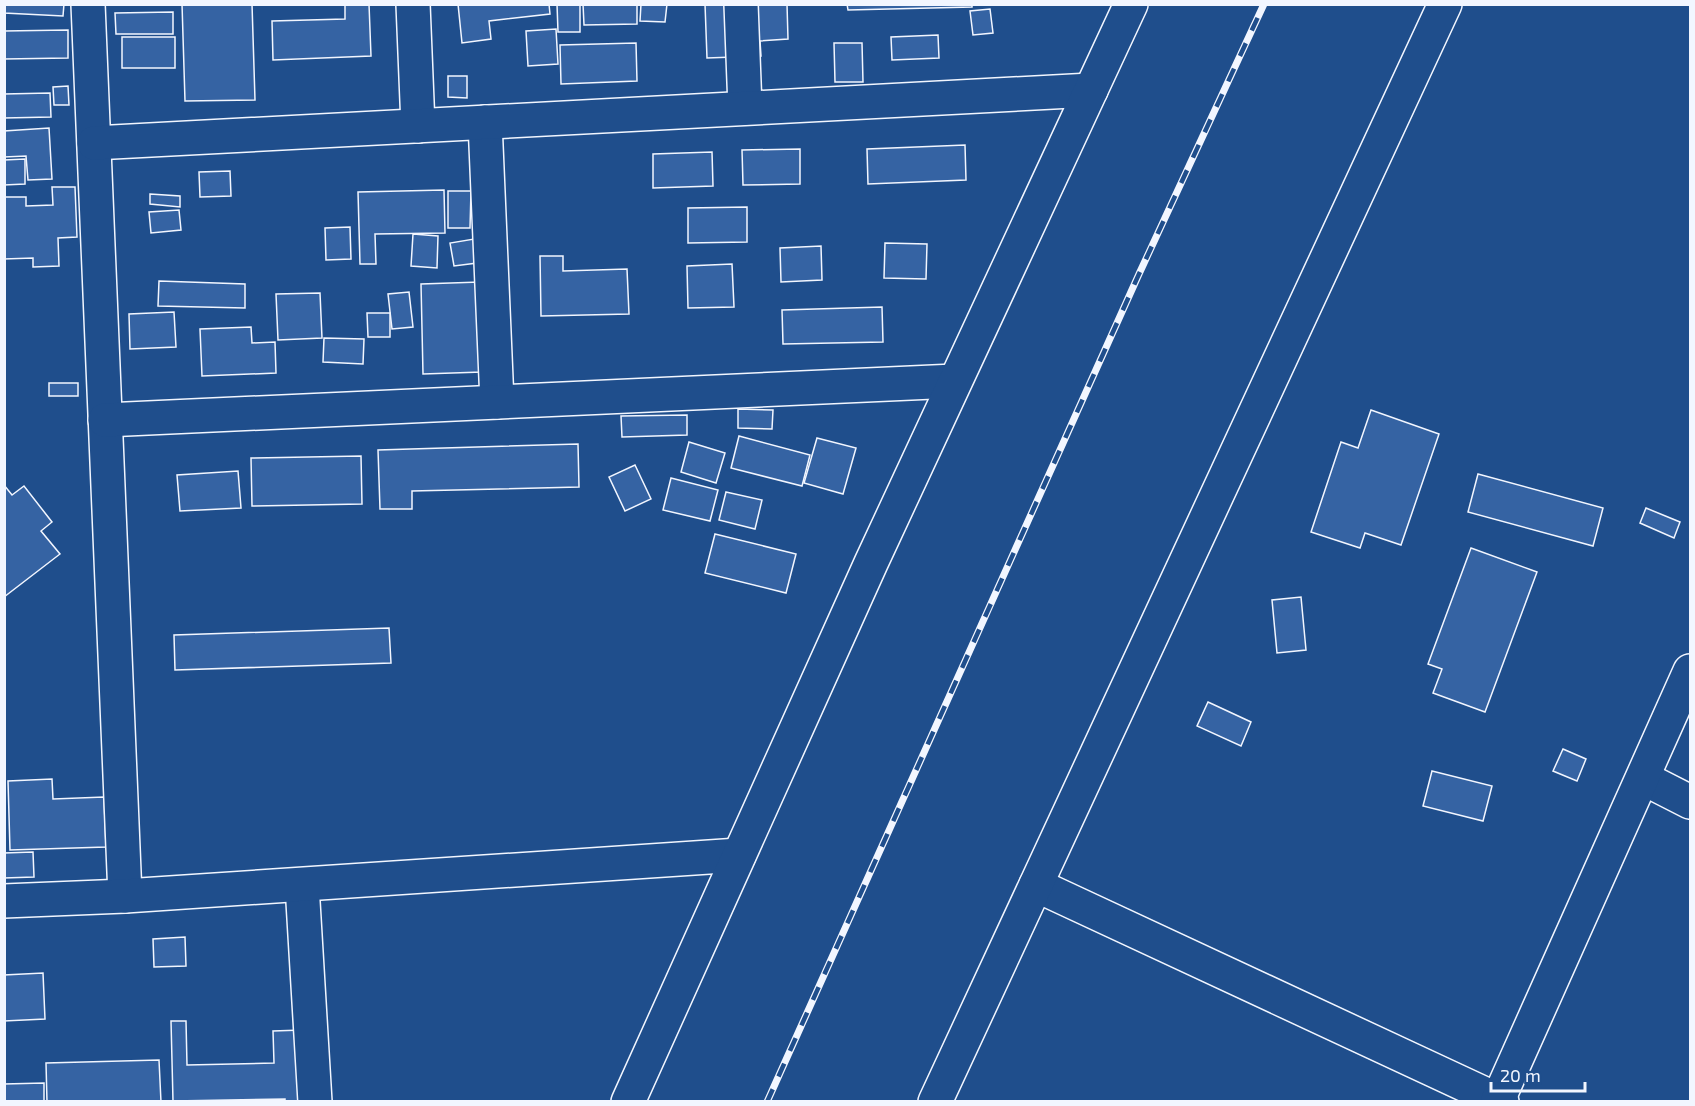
<svg xmlns="http://www.w3.org/2000/svg" width="1695" height="1106" font-family="'Exo 2',sans-serif">
<rect width="100%" height="100%" fill="#1f4e8c"/>
<!-- building -->
<g fill="#3563a3" stroke="#f2f6ff" stroke-width="1.5">
<path d="M4,4H64L63,16L4,13Z"/>
<path d="M182,4H252L255,100L185,101Z"/>
<path d="M345,4H369L371,56L273,60L272,21L345,19Z"/>
<path d="M458,4H549L550,14L489,21L491,39L462,43Z"/>
<path d="M557,4H580V32H558Z"/>
<path d="M583,4H637V24L584,25Z"/>
<path d="M641,4H667L665,22L640,21Z"/>
<path d="M705,4H787L788,39L760,41L761,56L707,58Z"/>
<path d="M847,4H972V7L848,10Z"/>
<path d="M990,9L993,33L973,35L970,11Z"/>
<path d="M173,12V34H116L115,13Z"/>
<path d="M556,29L558,64L528,66L526,31Z"/>
<path d="M68,30V58L4,59V31Z"/>
<path d="M938,35L939,58L892,60L891,37Z"/>
<rect x="122" y="37" width="53" height="31"/>
<path d="M636,43L637,81L561,84L560,45Z"/>
<path d="M834,43H862L863,82H835Z"/>
<path d="M448,76H467V98L448,97Z"/>
<path d="M68,86L69,105H54L53,87Z"/>
<path d="M50,93L51,117L4,118V94Z"/>
<path d="M49,128L52,179L28,180L26,156L4,157V131Z"/>
<path d="M965,145L966,180L868,184L867,149Z"/>
<path d="M800,149V184L743,185L742,150Z"/>
<path d="M712,152L713,186L653,188V154Z"/>
<path d="M25,159V184L4,185V160Z"/>
<path d="M230,171L231,196L200,197L199,172Z"/>
<path d="M52,187H75L77,237L58,238L59,266L33,267V258L4,259V197H26V206L53,205Z"/>
<path d="M444,190L445,233L375,234L376,264H360L358,192Z"/>
<path d="M448,191H471L470,228H448Z"/>
<path d="M150,194L180,196V207L150,204Z"/>
<path d="M747,207V242L688,243V208Z"/>
<path d="M179,210L181,230L151,233L149,212Z"/>
<path d="M350,227L351,259L326,260L325,228Z"/>
<path d="M413,234L438,236L437,268L411,266Z"/>
<path d="M474,239L477,263L454,266L450,243Z"/>
<path d="M885,243L927,244L926,279L884,278Z"/>
<path d="M821,246L822,280L781,282L780,248Z"/>
<path d="M540,256H563V271L627,269L629,314L541,316Z"/>
<path d="M732,264L734,307L688,308L687,266Z"/>
<path d="M159,281L245,284V308L158,306Z"/>
<path d="M480,282L482,372L423,374L421,284Z"/>
<path d="M409,292L413,327L392,329L388,294Z"/>
<path d="M320,293L322,338L278,340L276,294Z"/>
<path d="M882,307L883,342L783,344L782,310Z"/>
<path d="M174,312L176,347L130,349L129,314Z"/>
<path d="M367,313H390V337H368Z"/>
<path d="M251,327L252,343L275,342L276,373L202,376L200,329Z"/>
<path d="M324,338L364,339L363,364L323,362Z"/>
<rect x="49" y="383" width="29" height="13"/>
<path d="M738,409L773,410L772,429L738,428Z"/>
<path d="M1371,410L1439,434L1401,545L1365,533L1360,548L1311,532L1341,442L1358,448Z"/>
<path d="M687,415V435L622,437L621,416Z"/>
<path d="M739,436L810,455L802,486L731,468Z"/>
<path d="M817,438L856,448L843,494L804,483Z"/>
<path d="M689,442L725,453L716,483L681,472Z"/>
<path d="M578,444L579,487L412,491V509H380L378,450Z"/>
<path d="M361,456L362,504L252,506L251,458Z"/>
<path d="M635,465L651,499L625,511L609,477Z"/>
<path d="M238,471L241,508L180,511L177,475Z"/>
<path d="M1478,474L1603,508L1593,546L1468,512Z"/>
<path d="M671,478L718,490L710,521L663,510Z"/>
<path d="M4,485L12,495L24,486L52,522L41,531L60,554L4,597Z"/>
<path d="M726,492L762,500L755,529L719,520Z"/>
<path d="M1646,508L1680,522L1674,538L1640,523Z"/>
<path d="M715,534L796,554L786,593L705,573Z"/>
<path d="M1471,548L1537,572L1485,712L1433,693L1442,669L1428,664Z"/>
<path d="M1301,597L1306,650L1277,653L1272,600Z"/>
<path d="M389,628L391,663L175,670L174,635Z"/>
<path d="M1208,702L1251,722L1241,746L1197,726Z"/>
<path d="M1563,749L1586,759L1577,781L1553,771Z"/>
<path d="M1432,771L1492,786L1483,821L1423,806Z"/>
<path d="M52,779L53,799L104,797L106,847L10,850L8,781Z"/>
<path d="M33,852L34,877L4,878V853Z"/>
<path d="M185,937L186,966L154,967L153,939Z"/>
<path d="M43,973L45,1019L4,1021V975Z"/>
<path d="M171,1021H186L187,1065L274,1063L273,1031L302,1030L309,1102H285V1099L173,1101Z"/>
<path d="M159,1060L161,1102H47L46,1063Z"/>
<path d="M44,1083V1102H4V1084Z"/>
</g>
<g fill="none" stroke-linecap="round" stroke-linejoin="round">
<!-- minor casing -->
<g stroke="#f2f6ff" stroke-width="36">
<g id="minor">
<path d="M88,4L125,896"/>
<path d="M413,4L418,126"/>
<path d="M741,4L745,108"/>
<path d="M485,122L497,402"/>
<path d="M94,143L1091,90"/>
<path d="M105,420L955,381"/>
<path d="M1643,778L1690,802"/>
<path d="M302,885L315,1102"/>
<path d="M1036,885L1502,1102"/>
<path d="M4,901L125,896L739,855"/>
<path d="M1498,1100L1690,671"/>
<path d="M628,1102L871,563L1131,4"/>
<path d="M935,1102L1445,4"/>
</g>
</g>
<!-- minor -->
<use href="#minor" stroke="#1f4e8c" stroke-width="33"/>
<!-- rail casing -->
<g stroke="#f2f6ff" stroke-width="7">
<path id="rail" d="M767,1102L1139,274L1264,4"/>
</g>
<!-- rail -->
<use href="#rail" stroke="#1f4e8c" stroke-width="4.5" stroke-dasharray="14" stroke-linecap="butt"/>
</g>
<!-- border -->
<rect width="1695" height="1106" fill="none" stroke="#f2f6ff" stroke-width="12"/>
<!-- scale -->
<path d="M1491 1082v9h94v-9" fill="none" stroke="#f2f6ff" stroke-width="3"/>
<text x="1500" y="1082" font-size="18" fill="#f2f6ff" stroke="#1f4e8c" stroke-width="4.5" paint-order="stroke">20 m</text>
</svg>
